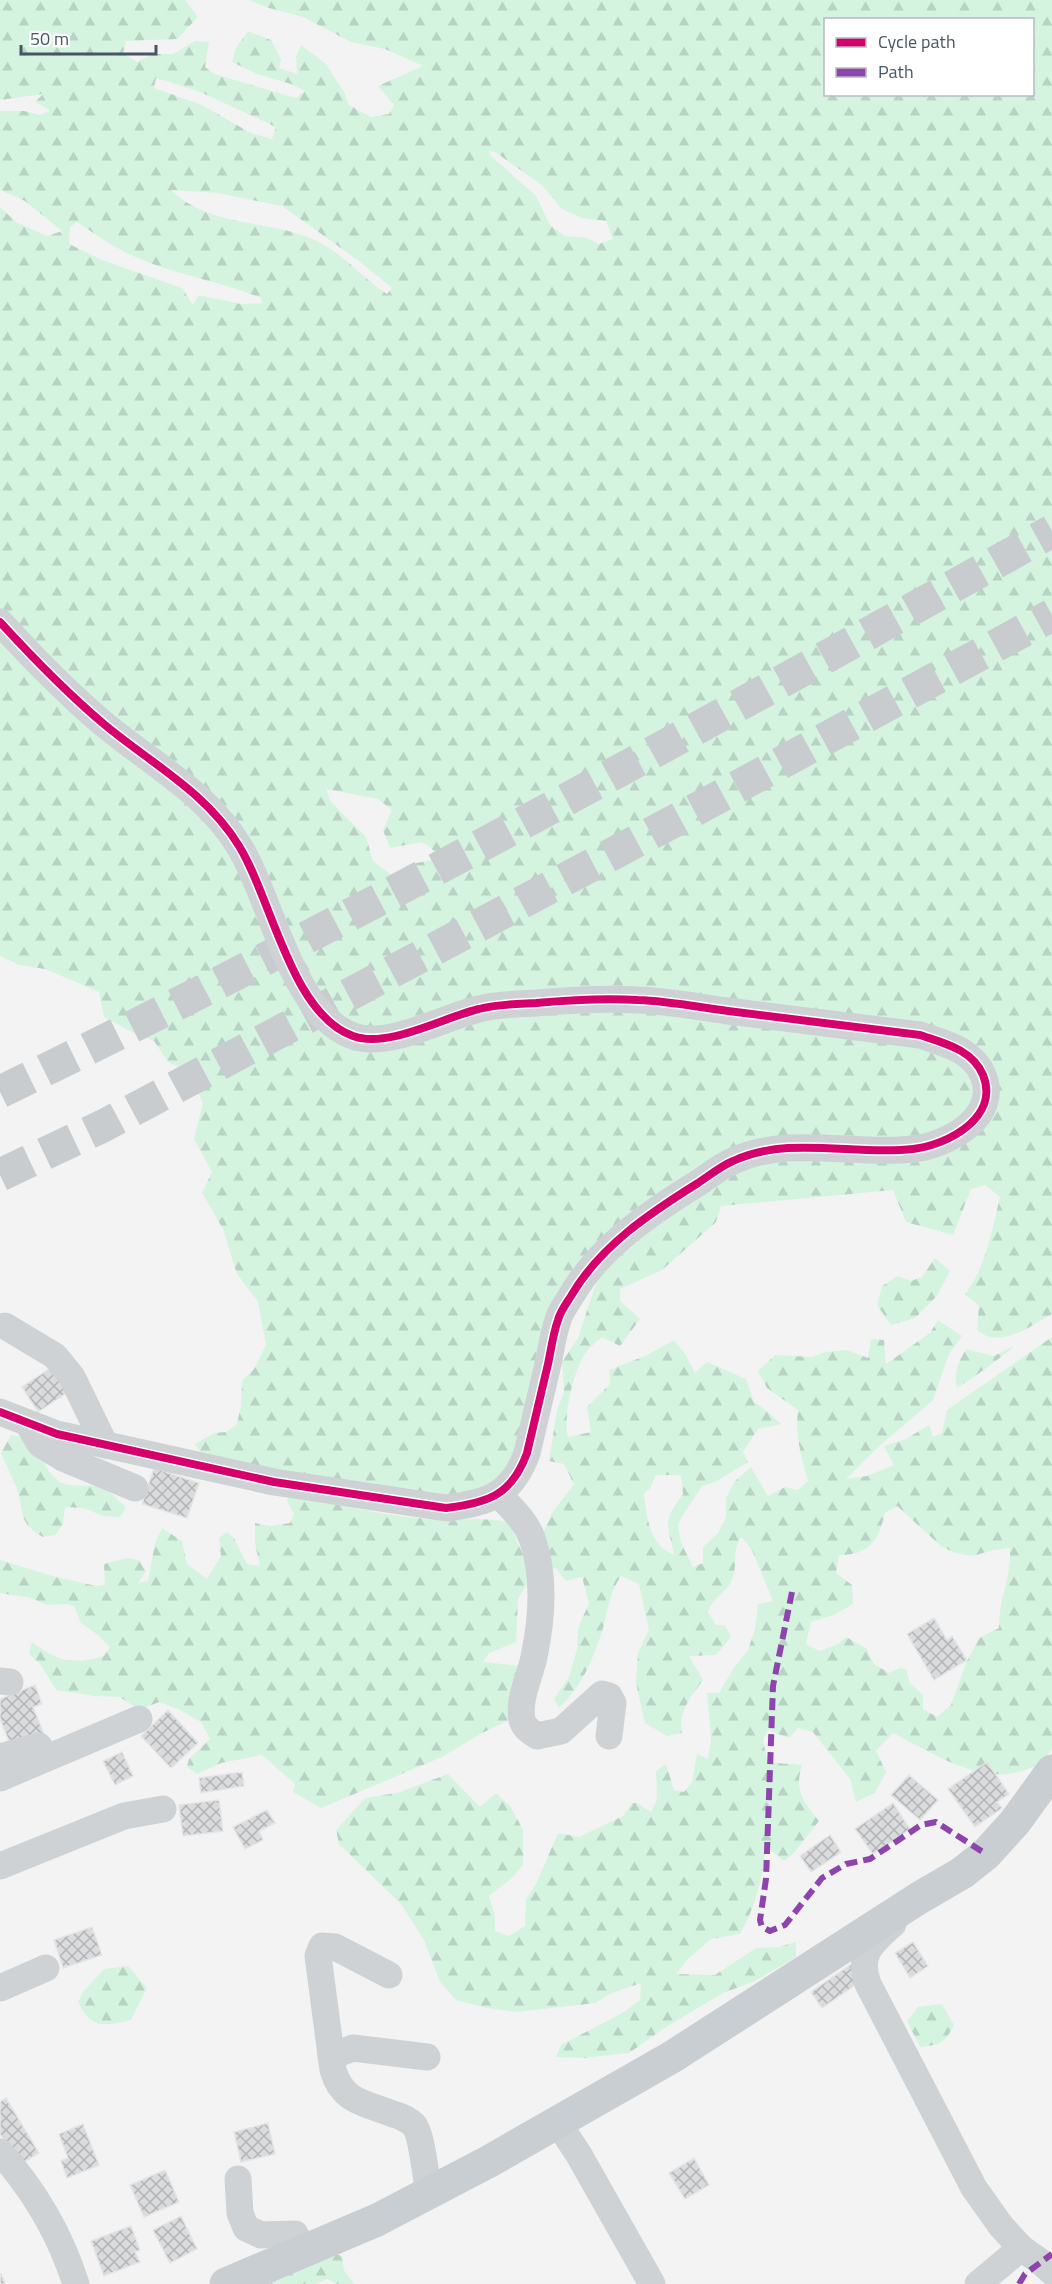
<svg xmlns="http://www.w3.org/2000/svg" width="1052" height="2284" font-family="'Titillium Web',sans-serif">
<defs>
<pattern id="forest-firs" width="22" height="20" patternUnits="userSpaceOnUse" patternTransform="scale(1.5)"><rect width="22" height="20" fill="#d5f4e0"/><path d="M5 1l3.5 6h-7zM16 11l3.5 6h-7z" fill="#b8d3c3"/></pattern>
<pattern id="building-cross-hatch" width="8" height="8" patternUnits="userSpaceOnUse" patternTransform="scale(1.5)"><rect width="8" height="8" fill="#dadbdd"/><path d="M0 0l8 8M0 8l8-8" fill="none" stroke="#b3b4b7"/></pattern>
</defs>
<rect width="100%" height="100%" fill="#f3f3f3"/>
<!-- forest -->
<g fill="url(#forest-firs)" fill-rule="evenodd">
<path d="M0,0H185L198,17L177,39L126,41L123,53L137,62L153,54H173L195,41L209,42L205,67L214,74L296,98L305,91L291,84L257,74L232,62L236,48L248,31L271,40L281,59L279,68L297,74L296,56L301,45L326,64L344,92L349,105L371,117L389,114L394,105L378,86L423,66L385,49L351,42L303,17L269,8L248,0H1052V1314C1030,1326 1000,1350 977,1330L979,1306L965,1294C986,1267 992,1230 1000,1197L985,1185L971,1189L953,1235L906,1222L893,1190L721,1206L716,1222L662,1270L620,1289V1301L640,1319L620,1346L602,1337C597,1342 589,1347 585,1354C573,1372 563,1416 568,1437L591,1432L587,1407L610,1384L609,1370L645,1356L674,1340L686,1355L695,1373L707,1362L746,1379L754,1402L767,1411L781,1424L758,1429L743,1452L748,1462L715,1482L702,1486L683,1515L678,1525L681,1543L693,1567L703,1563V1547L718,1533L726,1517V1498L734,1482L751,1467L768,1496L785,1487L798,1490L808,1481C801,1457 795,1435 798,1410L767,1388L758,1371L775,1355L812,1357L825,1352L847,1350L868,1358L871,1339L884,1340L886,1364L930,1333L938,1320L962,1336L949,1354L933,1400L876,1449L846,1479L867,1476L894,1465L884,1446L906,1439L929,1425L933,1437L942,1433L947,1410L1052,1337V1748C1049,1753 1045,1759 1041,1763C1038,1766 1032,1767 1028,1769C983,1788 931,1752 893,1733L876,1751L886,1772L875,1793L856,1802L850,1779L813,1732L798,1728L789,1738L768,1730L763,1740L767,1760C779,1765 789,1763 802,1765C794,1791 803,1801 819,1821L793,1854L784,1861L766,1847C762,1878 756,1907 740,1934L711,1939L688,1959L676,1974L715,1975L756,1948L778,1947L796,1942V1957L755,1981L723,1993L666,2027L629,2053L585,2058L556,2057L561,2045L624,2012L640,2000L641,1983L612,1993L595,2003L517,2012L486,2008L456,2000L440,1982L424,1940L401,1904L339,1844L336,1830L365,1798L397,1793L448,1774L480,1807L496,1793L511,1807L523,1830V1865L513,1877L489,1896L495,1916V1931L509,1936L525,1926L526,1899L536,1884L558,1833L579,1837L623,1816L632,1803H637L651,1812L657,1800L656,1771L666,1764L674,1790L684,1792L692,1782L697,1754L708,1759L711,1738L707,1693H719L733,1669L748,1650L755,1629L758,1604L773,1601L751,1548L741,1537C731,1552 739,1566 731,1582C725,1594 713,1597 708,1612L716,1625H725L731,1637L716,1655L689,1656L703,1680C691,1697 678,1711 682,1733L667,1736L645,1723L636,1683L638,1653L649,1630L639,1584L621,1576C610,1592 608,1609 603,1628C594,1657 582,1687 559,1708L554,1699L569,1677L577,1649L578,1628L589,1603L582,1577L566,1581L556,1568L550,1569L543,1533L552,1513L574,1484L564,1464L549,1461L557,1410L564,1392L562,1362L578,1338L595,1286L611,1259L593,1254L514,1462L496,1481L460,1498L422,1499L204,1457L195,1444L214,1433L226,1432L237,1424L241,1406L242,1381L254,1369L266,1345L258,1302L237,1274L223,1229L202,1193L212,1172L194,1139L203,1103L189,1072L168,1062L154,1041L132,1032L104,1017L99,992L45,969L19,965L0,956V207L16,222L47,236L62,231L25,201L0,190V111H24L41,115L50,110L35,102L43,94L0,100ZM826,20H1032V94H826ZM156,78L198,91L276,127L272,139L249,132L202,105L154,88ZM489,151L495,152L542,185L562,209L582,218L606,221L613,239L599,244L587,238L565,236L550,225L536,196L490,155ZM171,190L217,193L282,206L359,261L392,288L387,294C362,278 344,254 317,241C271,219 209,228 171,190ZM77,222C95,234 113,247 133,256C174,275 220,281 261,298L262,303L241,304L203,296H198L193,305L182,288L102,260L69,244L70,227ZM326,789L378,799L392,810L383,830L390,848L422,842L431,848L440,858L407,865L393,876L373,861L366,837L330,801ZM656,1475H681L683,1494C661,1524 668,1522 674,1555C649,1545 647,1518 644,1494L650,1488ZM897,1506L941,1546L955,1553L973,1556L993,1550L1010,1548C1012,1575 998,1601 999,1628L979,1638L966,1663L951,1705L937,1717L923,1709V1695L910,1683L906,1669L900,1668L889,1673L874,1664L866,1648L846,1637L838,1644L819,1651L806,1644L811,1622L834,1615L853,1604L852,1585L836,1573L839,1555C869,1555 878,1542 885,1513Z"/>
<path d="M935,1258L950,1271L937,1296L915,1318L891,1325L877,1305L882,1286L898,1276L911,1281L922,1277Z"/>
<path d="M1014,1346C1009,1352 963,1386 957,1387C953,1373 959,1361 966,1349L994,1356Z"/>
<path d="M11,1435L33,1439C41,1451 44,1469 56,1479C67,1489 83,1484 96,1486C109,1489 118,1499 126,1508L120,1517L103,1516L84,1508L65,1507L63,1524L55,1535L43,1537C17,1522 25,1513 17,1489C12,1476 6,1465 1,1453Z"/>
<path d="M292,1492C336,1505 381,1515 427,1519C455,1521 482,1517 509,1522L528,1566L530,1579L518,1599L516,1642L489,1653L483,1662L521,1666L512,1719L484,1732L442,1757L321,1808L293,1792L295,1784L262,1755L221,1763L197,1774L187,1767L189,1759L210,1739L201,1722L178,1709L159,1702L139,1710L120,1697L94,1696L56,1690L41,1665L29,1654L32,1642C59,1662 72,1665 104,1656L110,1647L98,1635L81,1623L74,1606L67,1604L47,1605L31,1598L0,1593V1560L52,1576L96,1586L105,1585L104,1564L127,1558L139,1560L146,1571L138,1583L148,1581L155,1543L162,1528L182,1541L187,1564L207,1579L221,1556L219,1538L227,1532L234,1538L247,1564L260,1566L255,1543V1523L270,1526L290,1523L294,1514L287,1501Z"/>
<path d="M128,1966L147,1988L131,2020C105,2026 91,2030 78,2002L83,1992L104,1969Z"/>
<path d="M942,2004L954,2025C945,2043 940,2045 920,2047L907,2021L918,2007Z"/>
<path d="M331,2252L342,2256L344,2270L354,2284H337L327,2279L316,2284H250Z"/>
</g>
<!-- building -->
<g fill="url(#building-cross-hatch)" stroke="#e4e5e6" stroke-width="1.5">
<path d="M52,1367L68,1392L38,1412L22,1387Z"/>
<path d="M154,1468L199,1483L187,1518L142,1504Z"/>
<path d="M934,1618L947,1640L952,1636L967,1660L934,1680L907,1634Z"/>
<path d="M35,1685L42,1704L33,1707L44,1734L11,1747L0,1719V1699Z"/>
<path d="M168,1710L198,1743L171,1768L141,1736Z"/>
<path d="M122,1752L133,1776L115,1785L103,1761Z"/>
<path d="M987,1762L1009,1794L997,1802L1002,1808L975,1827L948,1789Z"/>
<path d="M242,1772L244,1786L201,1793L199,1778Z"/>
<path d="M909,1775L938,1800L920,1820L891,1795Z"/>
<path d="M219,1800L223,1831L183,1836L179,1805Z"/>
<path d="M893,1803L910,1829L873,1854L855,1829Z"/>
<path d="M267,1810L275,1823L259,1831L263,1840L245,1849L233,1827Z"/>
<path d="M830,1835L841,1852L811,1872L800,1856Z"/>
<path d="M92,1927L102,1955L63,1968L54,1940Z"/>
<path d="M913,1942L928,1966L910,1978L895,1953Z"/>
<path d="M853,1963L864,1979L822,2008L811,1992Z"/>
<path d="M6,2098L39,2153L19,2165L0,2134V2102Z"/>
<path d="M268,2123L275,2154L241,2162L234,2132Z"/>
<path d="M83,2124L99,2165L67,2178L61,2161L68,2158L59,2134Z"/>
<path d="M694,2158L709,2185L685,2199L669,2173Z"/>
<path d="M165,2170L179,2202L144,2217L130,2185Z"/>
<path d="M181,2216L197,2249L170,2263L153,2230Z"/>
<path d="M131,2226L140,2250L135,2252L140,2262L104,2276L91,2241Z"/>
<path d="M1,2273L5,2284H0Z"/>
</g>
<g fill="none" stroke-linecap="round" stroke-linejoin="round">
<!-- highway-tunnel -->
<g stroke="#c8cccf" stroke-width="33" stroke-dasharray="33 16" stroke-linecap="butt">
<path d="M0,1092C358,918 705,725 1052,531"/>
<path d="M0,1175L103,1126L706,804L1052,615"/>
</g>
<!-- minor -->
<g stroke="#ced2d4" stroke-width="27">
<path d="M0,622C33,658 68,694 105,725C152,764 207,793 239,846C272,899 291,1014 353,1036C388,1049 444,1017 479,1009C497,1004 517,1004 536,1003C569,1000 604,998 638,1000C668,1001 698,1007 728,1011C792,1019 856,1027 920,1035C943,1043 972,1049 983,1075C1000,1117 948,1145 913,1149C855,1156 788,1135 733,1161C721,1166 710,1175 698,1183C650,1213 600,1246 571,1296C566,1304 560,1312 558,1320C553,1334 551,1350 548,1364C541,1394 534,1424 527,1453C512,1495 488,1503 446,1508L274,1482L57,1434L0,1412"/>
<path d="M5,1326L55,1356L72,1377L105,1445"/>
<path d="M30,1427L40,1444L63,1458L135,1488"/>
<path d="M498,1494C511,1508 525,1520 532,1538C545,1575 542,1619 534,1657C530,1677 518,1698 522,1720C524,1728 531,1732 537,1736L561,1731L602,1694L609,1696L613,1703L609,1736"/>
<path d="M0,1681L10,1682"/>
<path d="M0,1757L39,1746"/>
<path d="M0,1778L139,1719"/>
<path d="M0,1866L124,1816L163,1809"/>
<path d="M893,1924C872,1943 857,1954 868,1984L974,2188L1001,2226L1021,2248L1041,2262L1052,2272"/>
<path d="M389,1975L335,1947L322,1946L318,1956L333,2070C342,2102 365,2103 393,2114C400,2116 409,2120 414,2125C422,2134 426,2180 429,2193"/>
<path d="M0,1988L46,1968"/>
<path d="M331,2056L353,2048L427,2057"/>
<path d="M558,2123L579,2155L652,2284"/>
<path d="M0,2152C35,2191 60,2234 76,2284"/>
<path d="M238,2179L240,2213L246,2228L261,2235L295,2234L304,2251"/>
<path d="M978,2284L1021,2248"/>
</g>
<!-- major -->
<path stroke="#c9ced2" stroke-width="33" d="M226,2284L377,2220L488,2162L672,2057L919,1898L962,1873L986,1854L1015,1822L1052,1771"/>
<!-- quiet -->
<g stroke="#8e44ad" stroke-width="6" stroke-dasharray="12 6" stroke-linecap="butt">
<path d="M792,1592L773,1686L766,1879L760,1920L762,1927L770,1931L785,1925L822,1878L846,1864L870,1859L921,1825L936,1822L986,1854"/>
<path d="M1019,2284L1025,2274L1052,2254"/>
</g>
<!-- cycleway casing -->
<g stroke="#fff" stroke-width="11">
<path id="cycleway" d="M0,622C33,658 68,694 105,725C152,764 207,793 239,846C272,899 291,1014 353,1036C388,1049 444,1017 479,1009C497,1004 517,1004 536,1003C569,1000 604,998 638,1000C668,1001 698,1007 728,1011C792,1019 856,1027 920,1035C943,1043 972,1049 983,1075C1000,1117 948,1145 913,1149C855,1156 788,1135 733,1161C721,1166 710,1175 698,1183C650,1213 600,1246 571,1296C566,1304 560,1312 558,1320C553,1334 551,1350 548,1364C541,1394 534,1424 527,1453C512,1495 488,1503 446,1508L274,1482L57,1434L0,1412"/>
</g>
<!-- cycleway -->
<use href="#cycleway" stroke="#d6006c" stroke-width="8"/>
</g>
<!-- legend -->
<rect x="824" y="18" width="210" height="78" fill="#ffffff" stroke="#b5bbc0" stroke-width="1.5"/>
<rect x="836" y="38" width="30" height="9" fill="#d6006c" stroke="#b5bbc0" stroke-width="1.5"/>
<text x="878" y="48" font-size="18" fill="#475662">Cycle path</text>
<rect x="836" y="68" width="30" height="9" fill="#8e44ad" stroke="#b5bbc0" stroke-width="1.5"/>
<text x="878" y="78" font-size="18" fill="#475662">Path</text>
<!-- scale -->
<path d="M21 45v9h135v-9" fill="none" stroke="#475662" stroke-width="3"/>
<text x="30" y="45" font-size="18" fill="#475662" stroke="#ffffff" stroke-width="4.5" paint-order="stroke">50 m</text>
</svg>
